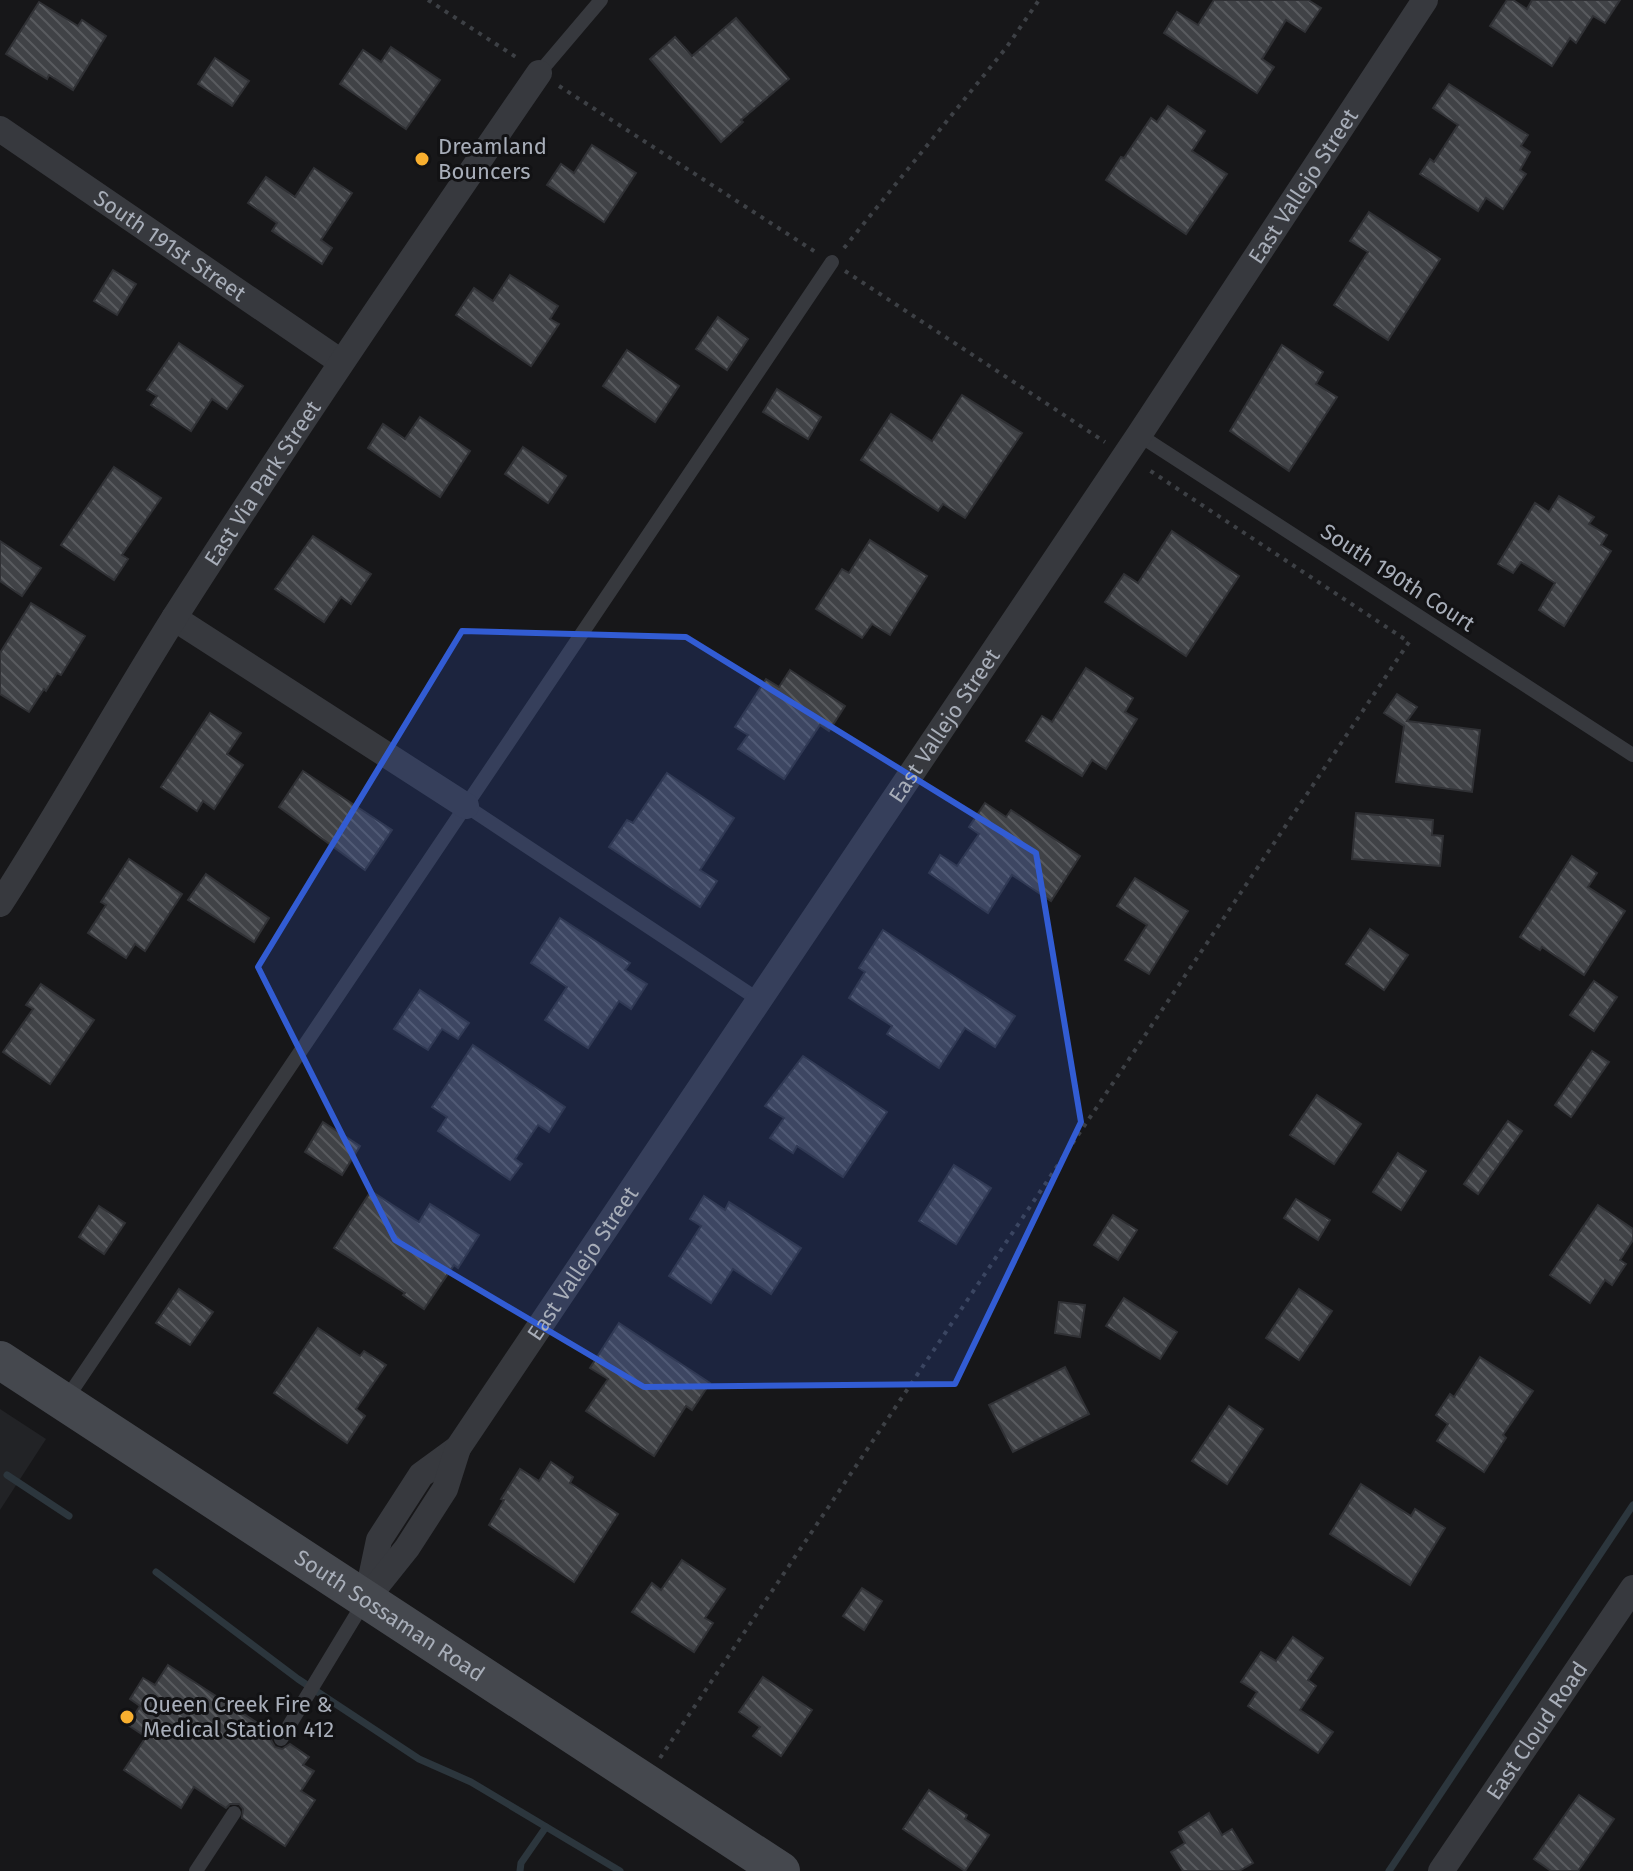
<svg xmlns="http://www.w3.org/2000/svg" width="1633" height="1871" font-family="'Fira Sans',sans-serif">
<defs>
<pattern id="building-back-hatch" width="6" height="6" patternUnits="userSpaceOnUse" patternTransform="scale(2)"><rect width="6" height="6" fill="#404246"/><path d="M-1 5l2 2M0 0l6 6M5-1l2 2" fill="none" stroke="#595b5f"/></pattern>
</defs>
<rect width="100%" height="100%" fill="#171719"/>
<!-- built -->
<path fill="#222326" d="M0,1409L46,1439L0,1510Z"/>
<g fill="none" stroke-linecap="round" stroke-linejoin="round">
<!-- stream -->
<g stroke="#2c363d" stroke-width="7">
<path d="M7,1475L69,1516"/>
<path d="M156,1572L298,1679L419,1759L471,1782L620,1871"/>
<path d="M520,1871L521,1863L546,1827"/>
<path d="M1389,1871L1633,1505"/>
</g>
</g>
<!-- building -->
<g fill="url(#building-back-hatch)" stroke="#303135" stroke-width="2">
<path d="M1214,0H1308L1321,8L1305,32L1286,20L1262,59L1274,67L1257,93L1164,33L1177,12L1198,25Z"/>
<path d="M1507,0H1513L1527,9L1532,0H1620L1605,23L1593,16L1576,43L1570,38L1552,66L1490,26Z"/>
<path d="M39,2L78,26L82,20L106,36L73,90L49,75L47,79L6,54Z"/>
<path d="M736,18L789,79L741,120L743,122L721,142L650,59L675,37L692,56Z"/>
<path d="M391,47L440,80L406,129L340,84L363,50L381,62Z"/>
<path d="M215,58L249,81L232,106L198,84Z"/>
<path d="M1449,84L1528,135L1521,146L1530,152L1520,170L1526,174L1503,209L1486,198L1478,211L1420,174L1430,159L1434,162L1458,125L1433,108Z"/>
<path d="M1168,106L1205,131L1192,151L1227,174L1186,234L1106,180L1121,157L1124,158L1151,118L1157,122Z"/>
<path d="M592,145L636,173L604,222L547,185L561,164L574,173Z"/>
<path d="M314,168L352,193L321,240L332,248L322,264L272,231L277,223L248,203L266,177L295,197Z"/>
<path d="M1369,212L1440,259L1388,340L1334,305L1368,252L1350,241Z"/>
<path d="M113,270L136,284L117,315L94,301Z"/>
<path d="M510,275L558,306L550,319L559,324L531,366L456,315L474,288L493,301Z"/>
<path d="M718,317L748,339L727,370L696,349Z"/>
<path d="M179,343L243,386L227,409L212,399L191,431L151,405L157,396L147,390Z"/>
<path d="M1282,345L1323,372L1316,384L1337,397L1289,471L1230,431Z"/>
<path d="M627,350L679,386L655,422L603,386Z"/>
<path d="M777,389L821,417L808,439L763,412Z"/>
<path d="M962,395L1022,433L965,518L943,504L938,511L861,460L891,414L932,441Z"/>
<path d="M420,417L470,451L440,497L368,448L383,424L405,439Z"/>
<path d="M523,447L566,476L548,503L505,474Z"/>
<path d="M114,467L161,498L122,555L128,559L114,580L61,545Z"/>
<path d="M1559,496L1594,517L1589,524L1607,535L1601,545L1611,551L1564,626L1539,610L1555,583L1521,562L1513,573L1498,564L1535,503L1549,512Z"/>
<path d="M1172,531L1239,576L1186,656L1105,602L1124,574L1138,583Z"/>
<path d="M313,536L371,574L351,604L341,597L324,622L275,589Z"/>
<path d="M870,540L927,576L890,635L872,624L862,638L816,609L842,569L849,573Z"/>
<path d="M0,541L41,568L22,596L0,581Z"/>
<path d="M31,603L85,636L61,675L57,673L46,691L44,689L29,712L0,694V653Z"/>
<path d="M1086,668L1133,698L1125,712L1137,719L1106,769L1092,760L1082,776L1026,741L1042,716L1052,722Z"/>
<path d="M790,670L845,706L829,731L820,725L784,779L738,749L748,735L735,727L766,679L779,687Z"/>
<path d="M1397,694L1417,707L1407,721L1480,730L1472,792L1396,782L1404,726L1384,713Z"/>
<path d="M210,713L241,733L227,754L243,765L214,809L203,801L197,811L161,787Z"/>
<path d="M303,771L392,830L365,870L279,807Z"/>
<path d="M667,773L734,818L700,870L717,881L700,907L609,847L627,820L633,823Z"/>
<path d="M985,803L1006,817L1011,810L1080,856L1051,901L1012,875L988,913L929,873L940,855L957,866L979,834L969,827Z"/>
<path d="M1356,813L1433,820L1432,835L1443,836L1440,866L1352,859Z"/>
<path d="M1572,856L1597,873L1588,887L1625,911L1584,975L1542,947L1540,950L1520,937Z"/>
<path d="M129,859L182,894L145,951L135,944L126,958L88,933L106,905L101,902Z"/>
<path d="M206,874L269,918L254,942L188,900Z"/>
<path d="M1135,878L1188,911L1149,974L1125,960L1147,925L1117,906Z"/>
<path d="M560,918L630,963L625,970L647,984L631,1009L619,1001L588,1048L545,1020L567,987L531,963Z"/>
<path d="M1370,929L1408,955L1384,990L1346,964Z"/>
<path d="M883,930L1015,1016L995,1047L965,1028L939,1068L887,1034L892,1026L849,998L865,972L859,968Z"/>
<path d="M1594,981L1617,997L1594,1031L1570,1015Z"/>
<path d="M41,984L94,1020L50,1084L3,1052L33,1009L26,1005Z"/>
<path d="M420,990L469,1023L458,1039L442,1029L428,1050L394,1029Z"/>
<path d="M473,1045L565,1107L549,1132L538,1125L515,1159L522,1164L510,1180L438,1131L447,1117L432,1107Z"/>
<path d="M1592,1051L1609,1062L1571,1117L1555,1105Z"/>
<path d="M803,1056L887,1112L843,1177L797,1146L793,1153L770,1138L784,1118L765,1106Z"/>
<path d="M1317,1095L1361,1124L1334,1164L1290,1135Z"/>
<path d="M1508,1121L1522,1131L1478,1194L1464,1184Z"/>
<path d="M323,1122L360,1146L342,1175L305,1152Z"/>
<path d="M1398,1153L1426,1171L1401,1210L1373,1192Z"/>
<path d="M954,1165L991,1188L956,1244L919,1221Z"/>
<path d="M371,1191L419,1222L430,1204L479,1235L458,1268L454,1265L424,1309L403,1295L405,1293L334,1248Z"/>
<path d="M704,1196L725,1210L729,1202L801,1248L771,1294L733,1269L711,1303L669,1276L701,1226L690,1219Z"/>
<path d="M1296,1199L1330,1220L1318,1240L1284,1218Z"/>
<path d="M1598,1205L1633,1229V1240L1620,1260L1626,1264L1612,1285L1605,1280L1590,1303L1550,1275Z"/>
<path d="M99,1206L125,1223L104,1254L79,1237Z"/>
<path d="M1113,1215L1137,1230L1118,1260L1094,1245Z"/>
<path d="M179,1289L213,1312L190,1345L156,1323Z"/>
<path d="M1299,1289L1332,1311L1299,1360L1266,1338Z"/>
<path d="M1124,1298L1177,1332L1160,1359L1106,1326Z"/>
<path d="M1059,1302L1085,1305L1080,1337L1055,1333Z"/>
<path d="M619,1323L710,1383L692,1410L686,1406L654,1456L586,1411L608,1379L590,1368Z"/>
<path d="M318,1328L360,1356L364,1351L386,1365L356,1409L365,1416L347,1443L274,1393Z"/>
<path d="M1480,1357L1533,1391L1503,1435L1506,1438L1484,1472L1437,1441L1448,1424L1436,1415L1450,1394L1454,1397Z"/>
<path d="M1065,1367L1089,1414L1013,1452L989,1405Z"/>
<path d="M1229,1406L1263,1429L1227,1484L1192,1461Z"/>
<path d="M551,1462L573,1477L570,1483L618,1514L574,1582L489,1525L504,1500L501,1499L520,1469L539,1481Z"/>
<path d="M1361,1484L1411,1516L1415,1509L1445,1528L1410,1585L1330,1534Z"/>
<path d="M682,1560L725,1589L705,1618L713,1623L694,1652L632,1612L652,1583L661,1590Z"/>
<path d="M862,1588L882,1601L864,1630L843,1616Z"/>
<path d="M1293,1637L1323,1658L1308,1680L1316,1686L1300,1710L1333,1732L1318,1753L1248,1706L1257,1692L1241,1682L1261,1652L1276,1661Z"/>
<path d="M168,1665L273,1733L271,1740L275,1747L282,1749L290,1744L309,1757L303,1765L314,1771L301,1791L315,1800L285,1846L242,1818L243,1809L239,1804H230L226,1808L194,1787L181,1808L124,1770L146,1737L128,1725L140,1706L130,1699L143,1678L155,1685Z"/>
<path d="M763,1677L812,1710L781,1756L753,1736L760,1727L739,1712Z"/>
<path d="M929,1790L967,1815L965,1819L989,1835L965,1871L903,1829Z"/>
<path d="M1579,1795L1614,1819L1578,1871H1551L1534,1859Z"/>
<path d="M1209,1813L1222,1835L1232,1829L1253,1863L1239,1871H1183L1171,1852L1185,1843L1179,1832Z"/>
</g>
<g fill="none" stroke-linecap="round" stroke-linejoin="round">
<!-- path -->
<g stroke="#3d4045" stroke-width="4" stroke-dasharray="4 6" stroke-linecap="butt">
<path d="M428,0L519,59"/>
<path d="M559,86L817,253"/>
<path d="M844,248L1006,48L1039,0"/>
<path d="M845,271L1105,442"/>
<path d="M660,1758L1409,642L1146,468"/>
</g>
<!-- service -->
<g stroke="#37393e" stroke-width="14">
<path d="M539,73L601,0"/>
<path d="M1139,435L1633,755"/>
<path d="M466,806L759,1000"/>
<path d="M65,1401L832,262"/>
<path d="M281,1739L364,1602"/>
<path d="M196,1871L234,1813"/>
</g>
<!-- minor -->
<g stroke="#37393e" stroke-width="26">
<path id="s1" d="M0,129L341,362"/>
<path d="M174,618L466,806"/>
<path id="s2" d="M0,904C61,810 116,710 176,615C293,432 416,252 539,73"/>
<path d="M368,1592L379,1540L421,1475L458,1448"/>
<path id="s3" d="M367,1598L407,1548L445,1489L458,1448L1139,435L1425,0"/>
<path id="s4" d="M1441,1871L1633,1588"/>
</g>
<!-- secondary -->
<path stroke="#45484e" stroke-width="38" id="s5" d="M0,1360L781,1871"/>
</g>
<!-- marked area -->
<path fill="#325cd3" fill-opacity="0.2" stroke="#325cd3" stroke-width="6" stroke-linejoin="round" d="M462,631L686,637L1036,853L1081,1122L955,1384L644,1387L395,1240L258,967Z"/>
<!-- markers -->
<g fill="#f8af2f" stroke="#121214" stroke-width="3">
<circle cx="422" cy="159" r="8"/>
<circle cx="127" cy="1717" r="8"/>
</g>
<g text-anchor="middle" stroke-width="6" stroke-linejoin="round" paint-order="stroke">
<!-- poi labels -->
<g font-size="22" fill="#a8aeb9" stroke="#121214" text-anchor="start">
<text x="438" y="154">Dreamland<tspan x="438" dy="25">Bouncers</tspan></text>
<text x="143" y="1712">Queen Creek Fire &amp;<tspan x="143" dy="25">Medical Station 412</tspan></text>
</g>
<!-- street labels -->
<g font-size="22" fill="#a8aeb9" stroke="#121214">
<text dy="8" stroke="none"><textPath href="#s3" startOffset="1696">East Vallejo Street</textPath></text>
<text dy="8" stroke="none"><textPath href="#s1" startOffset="206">South 191st Street</textPath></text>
<text dy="8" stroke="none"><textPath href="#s2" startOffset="496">East Via Park Street</textPath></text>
<text transform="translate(1398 577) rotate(33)" y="8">South 190th Court</text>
<text dy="8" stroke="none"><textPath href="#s3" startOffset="1048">East Vallejo Street</textPath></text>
<text dy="8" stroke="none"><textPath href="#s3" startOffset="400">East Vallejo Street</textPath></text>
<text dy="8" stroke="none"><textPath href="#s5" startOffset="466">South Sossaman Road</textPath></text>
<text dy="8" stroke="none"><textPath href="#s4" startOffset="170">East Cloud Road</textPath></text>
</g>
</g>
</svg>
